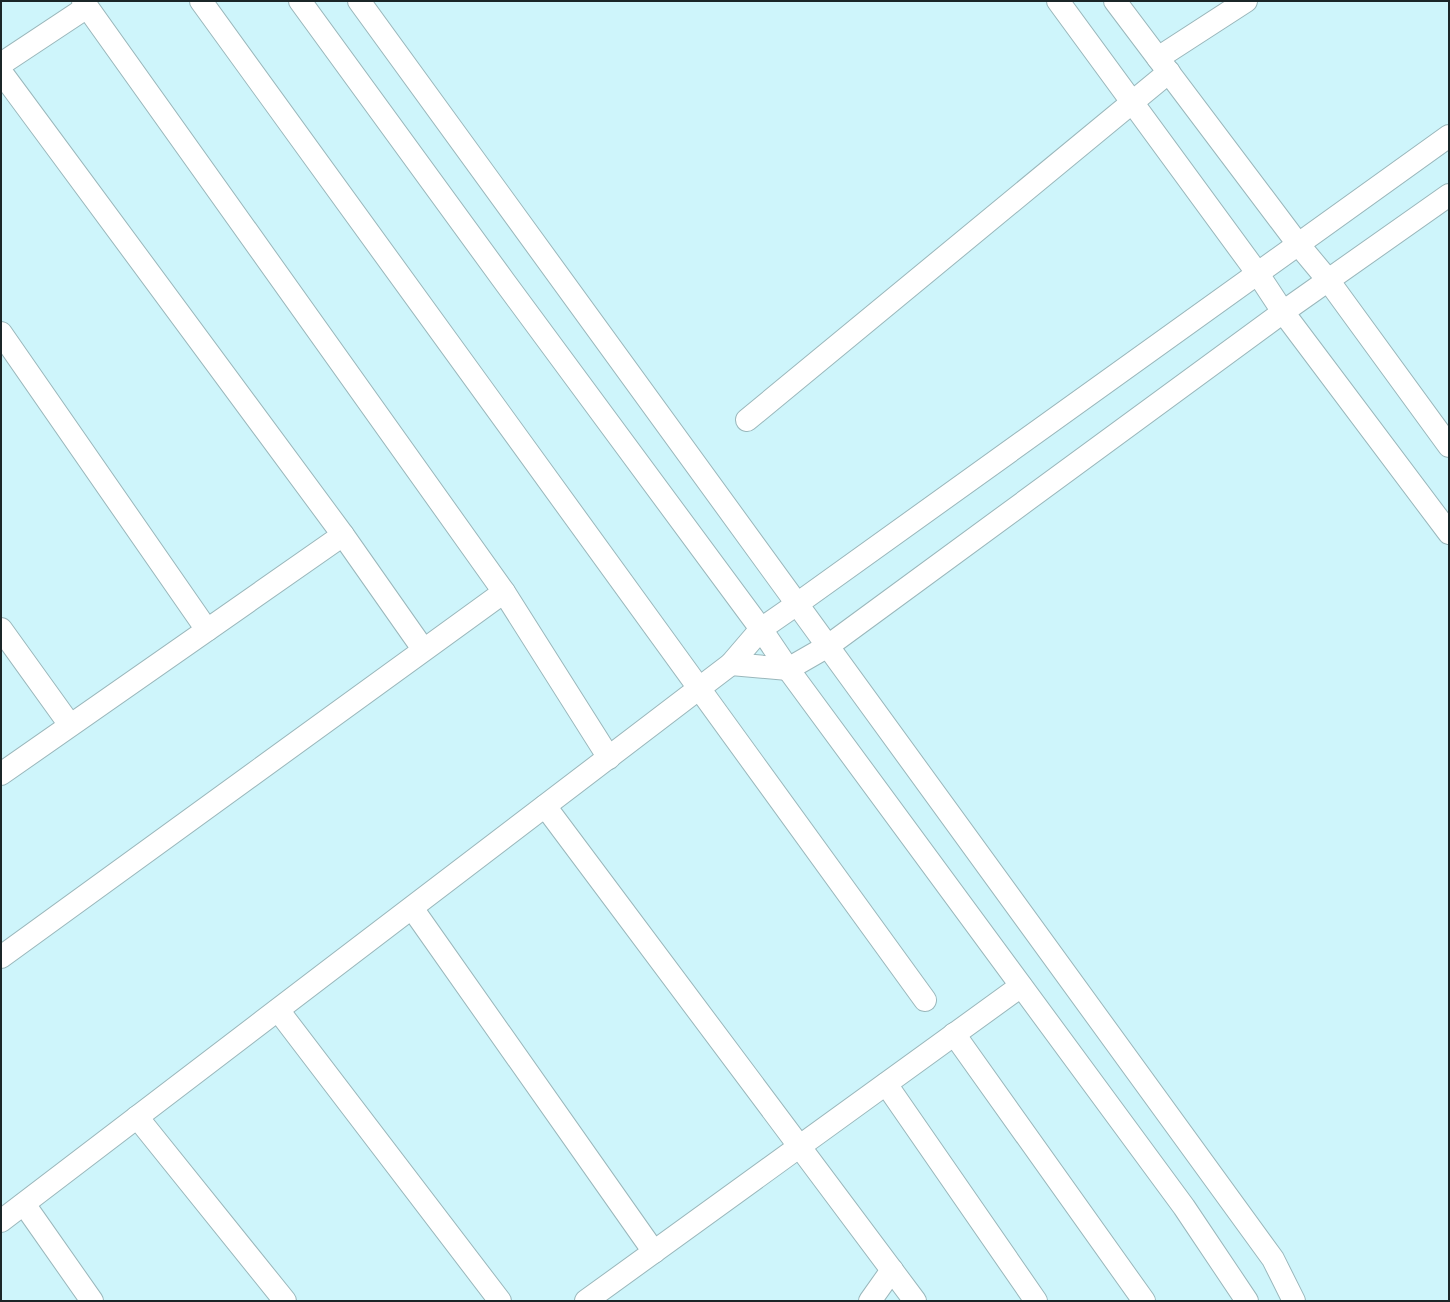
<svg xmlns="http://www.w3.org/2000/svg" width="1450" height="1302" font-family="Montserrat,sans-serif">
<rect width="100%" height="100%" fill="#f0fcfe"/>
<!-- built -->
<rect fill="#cef5fb" x="1" y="1" width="1448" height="1300"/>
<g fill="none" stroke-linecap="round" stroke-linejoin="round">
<!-- minor casing -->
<g stroke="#9ab7bb" stroke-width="24">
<g id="minor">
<path d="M83,1L504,592L609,758"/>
<path d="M201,1L925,1000"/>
<path d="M300,1L504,281L761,629L788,669L1184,1207L1247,1301"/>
<path d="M359,1L1273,1259L1294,1301"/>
<path d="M1058,1L1258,274L1283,312L1449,533"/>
<path d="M1115,1L1298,244L1328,280L1449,446"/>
<path d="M1158,58L1246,1"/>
<path d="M1,64L87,7"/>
<path d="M1,72L343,535L423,649"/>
<path d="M1,333L207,630"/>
<path d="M747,420L1169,72"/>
<path d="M1,629L70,725"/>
<path d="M731,664L788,669L828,646L1283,312L1449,195"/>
<path d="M1,774L343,535"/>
<path d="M545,806L915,1301"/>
<path d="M412,908L654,1252"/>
<path d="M1,957L504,592"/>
<path d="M278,1010L500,1301"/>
<path d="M954,1034L1144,1301"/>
<path d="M886,1084L1036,1301"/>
<path d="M137,1117L285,1301"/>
<path d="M24,1204L92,1301"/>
<path d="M1,1221L731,664L761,629L797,604L1449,136"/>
<path d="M586,1301L1021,986"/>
<path d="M870,1301L892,1270"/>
</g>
</g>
<!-- minor -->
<use href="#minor" stroke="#fff" stroke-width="22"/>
</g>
<!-- border -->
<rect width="1450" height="1302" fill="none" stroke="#1b2628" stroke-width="4"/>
</svg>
